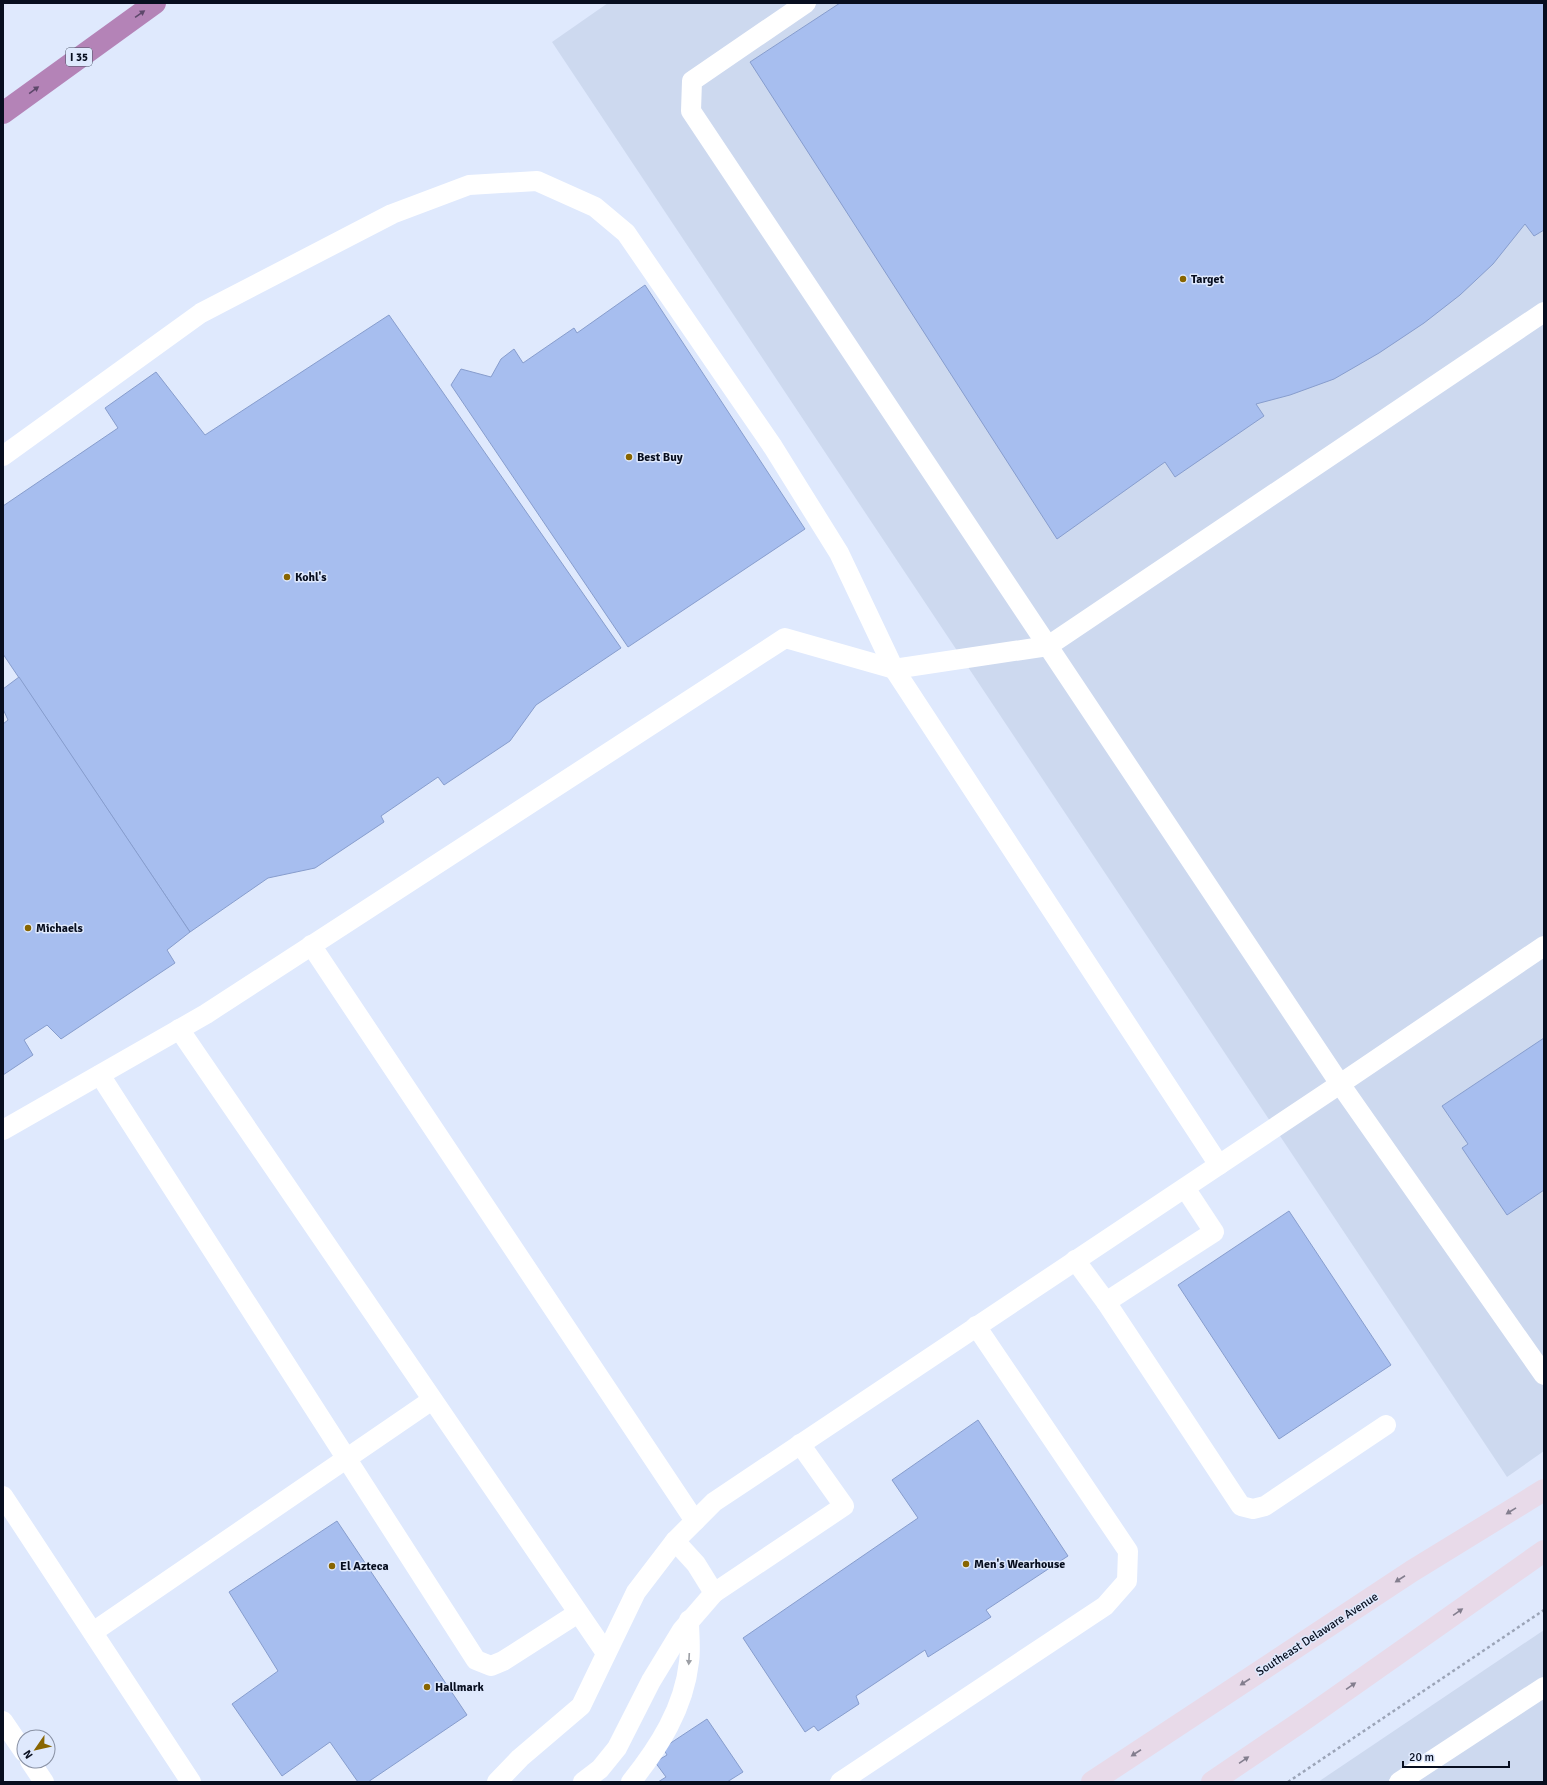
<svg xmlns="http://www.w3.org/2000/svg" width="1547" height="1785" font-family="Signika,sans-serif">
<rect width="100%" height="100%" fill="#dfe9fd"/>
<!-- built -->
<g fill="#cdd9ef">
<path d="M608,3H1544V1451L1507,1477L552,42Z"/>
<path d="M1544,1630V1782H1318Z"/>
</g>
<!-- building -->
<g fill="#a7beef" stroke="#879dcd">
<path d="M840,3H1544V230L1534,236L1525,224L1493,264L1460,295L1424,323L1379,353L1334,379L1290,395L1256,404L1264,416L1175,477L1165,462L1057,539L750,62Z"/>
<path d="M645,285L805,529L628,647L451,385L461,369L491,377L501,359L514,349L523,363L574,328L577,333Z"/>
<path d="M389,315L621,648L536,705L510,741L444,785L438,777L381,816L384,822L315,868L268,878L190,932L3,654V506L118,428L105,408L156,372L205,435Z"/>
<path d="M19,677L190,932L167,950L175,963L61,1039L47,1025L24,1040L33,1055L3,1075V724L8,720L3,709V689Z"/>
<path d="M1544,1038V1190L1507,1215L1462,1148L1468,1144L1442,1106Z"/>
<path d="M1289,1211L1391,1365L1279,1439L1178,1285Z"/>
<path d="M978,1420L1068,1556L986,1610L991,1617L928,1657L925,1650L856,1696L859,1704L818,1731L814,1726L805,1732L743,1638L918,1518L892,1480Z"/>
<path d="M337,1521L467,1715L368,1782H358L330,1742L282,1776L232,1704L278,1671L229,1592Z"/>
<path d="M707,1719L743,1772L727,1782H658L666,1777L655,1762L667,1755L663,1748Z"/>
</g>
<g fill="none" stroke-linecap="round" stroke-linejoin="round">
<!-- path -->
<path stroke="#9ba4b7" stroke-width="2.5" stroke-dasharray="3 3" stroke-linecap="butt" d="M1288,1782L1544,1610"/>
<!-- service -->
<g stroke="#fff" stroke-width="20">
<path d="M806,3L692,81L691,111L1340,1084L1544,1375"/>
<path d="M3,456L201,313L392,214L469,185L537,181L595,207L626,233L773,447L839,553L894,669L1219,1165"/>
<path d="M311,945L695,1521"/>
<path d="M179,1029L606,1653"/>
<path d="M100,1075L476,1660L491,1666L503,1661L578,1613"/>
<path d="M3,1130L206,1014L785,638L894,669L1048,646L1544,312"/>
<path d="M1075,1260L1106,1302L1214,1232L1185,1188"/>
<path d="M1106,1302L1241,1506L1253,1509L1265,1506L1386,1425"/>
<path d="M3,1496L191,1782"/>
<path d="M714,1593L844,1506L800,1444"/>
<path d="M93,1632L432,1400"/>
<path d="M3,1721L24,1752"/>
<path d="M30,1761L44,1782"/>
<path d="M497,1782L520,1758L581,1706L636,1592L675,1541L714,1502L1346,1080L1544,946"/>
<path d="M583,1782L600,1769L617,1748L651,1681L682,1630L714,1593L696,1564L675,1541"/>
<path d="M631,1782C659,1747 684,1708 689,1662C691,1649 689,1634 689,1620"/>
<path d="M840,1782L1105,1606L1127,1581L1128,1551L976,1326"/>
<path d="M1399,1782L1544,1687"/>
</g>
<!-- secondary -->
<g stroke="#e8dae9" stroke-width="22">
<path d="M1092,1782L1412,1571L1544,1490"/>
<path d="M1212,1782L1308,1717L1544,1551"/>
</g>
<!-- motorway -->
<path stroke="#b483b7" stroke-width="22" d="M3,113L155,3"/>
</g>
<!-- one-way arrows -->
<defs><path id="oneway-solid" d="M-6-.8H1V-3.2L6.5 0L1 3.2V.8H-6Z"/></defs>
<g fill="#5e486b">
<use href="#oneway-solid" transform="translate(140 14) rotate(-35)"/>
<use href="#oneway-solid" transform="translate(34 90) rotate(-36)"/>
</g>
<g fill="#837e8e">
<use href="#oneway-solid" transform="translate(1511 1511) rotate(148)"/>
<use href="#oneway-solid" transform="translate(1400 1579) rotate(147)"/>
<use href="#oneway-solid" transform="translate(1458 1612) rotate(-35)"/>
<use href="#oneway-solid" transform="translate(1245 1682) rotate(147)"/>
<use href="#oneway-solid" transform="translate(1351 1686) rotate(-35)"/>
<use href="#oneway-solid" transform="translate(1136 1753) rotate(147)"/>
<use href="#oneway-solid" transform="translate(1244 1760) rotate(-34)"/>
</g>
<use fill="#9c9fa5" href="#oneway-solid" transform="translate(689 1659) rotate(93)"/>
<!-- markers -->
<g fill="#886500" stroke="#dfe9fd" stroke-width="1.5">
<circle cx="1183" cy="279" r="4"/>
<circle cx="629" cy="457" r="4"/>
<circle cx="287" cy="577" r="4"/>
<circle cx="28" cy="928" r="4"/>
<circle cx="966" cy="1564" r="4"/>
<circle cx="332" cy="1566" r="4"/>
<circle cx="427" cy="1687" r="4"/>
</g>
<g text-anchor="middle" stroke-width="3" stroke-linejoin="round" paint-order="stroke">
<!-- shield labels -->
<rect fill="#dfe9fd" stroke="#485062" stroke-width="1" x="66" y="48" width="26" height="18" rx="3"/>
<g font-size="11" font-weight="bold" fill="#070e1f">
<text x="79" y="61">I 35</text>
</g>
<!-- poi labels -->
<g font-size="12" font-weight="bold" fill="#070e1f" stroke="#dfe9fd" text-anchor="start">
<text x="1191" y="283">Target</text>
<text x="637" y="461">Best Buy</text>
<text x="295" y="581">Kohl's</text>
<text x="36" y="932">Michaels</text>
<text x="974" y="1568">Men's Wearhouse</text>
<text x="340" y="1570">El Azteca</text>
<text x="435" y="1691">Hallmark</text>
</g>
<!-- street labels -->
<g font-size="12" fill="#070e1f" stroke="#dfe9fd">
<text transform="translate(1317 1634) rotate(-33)" y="4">Southeast Delaware Avenue</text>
</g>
</g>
<!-- border -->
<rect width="1547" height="1785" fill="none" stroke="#070e1f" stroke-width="8"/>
<!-- north arrow -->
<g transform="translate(36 1749) rotate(236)"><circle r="19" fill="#dfe9fd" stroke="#8991a4"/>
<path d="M0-3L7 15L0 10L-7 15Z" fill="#886500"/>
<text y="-6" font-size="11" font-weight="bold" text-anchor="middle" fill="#070e1f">N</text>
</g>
<!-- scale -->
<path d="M1403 1761v6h106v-6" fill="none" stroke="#070e1f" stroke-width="2"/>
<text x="1409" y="1761" font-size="12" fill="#070e1f" stroke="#dfe9fd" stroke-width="3" paint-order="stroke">20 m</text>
</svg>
